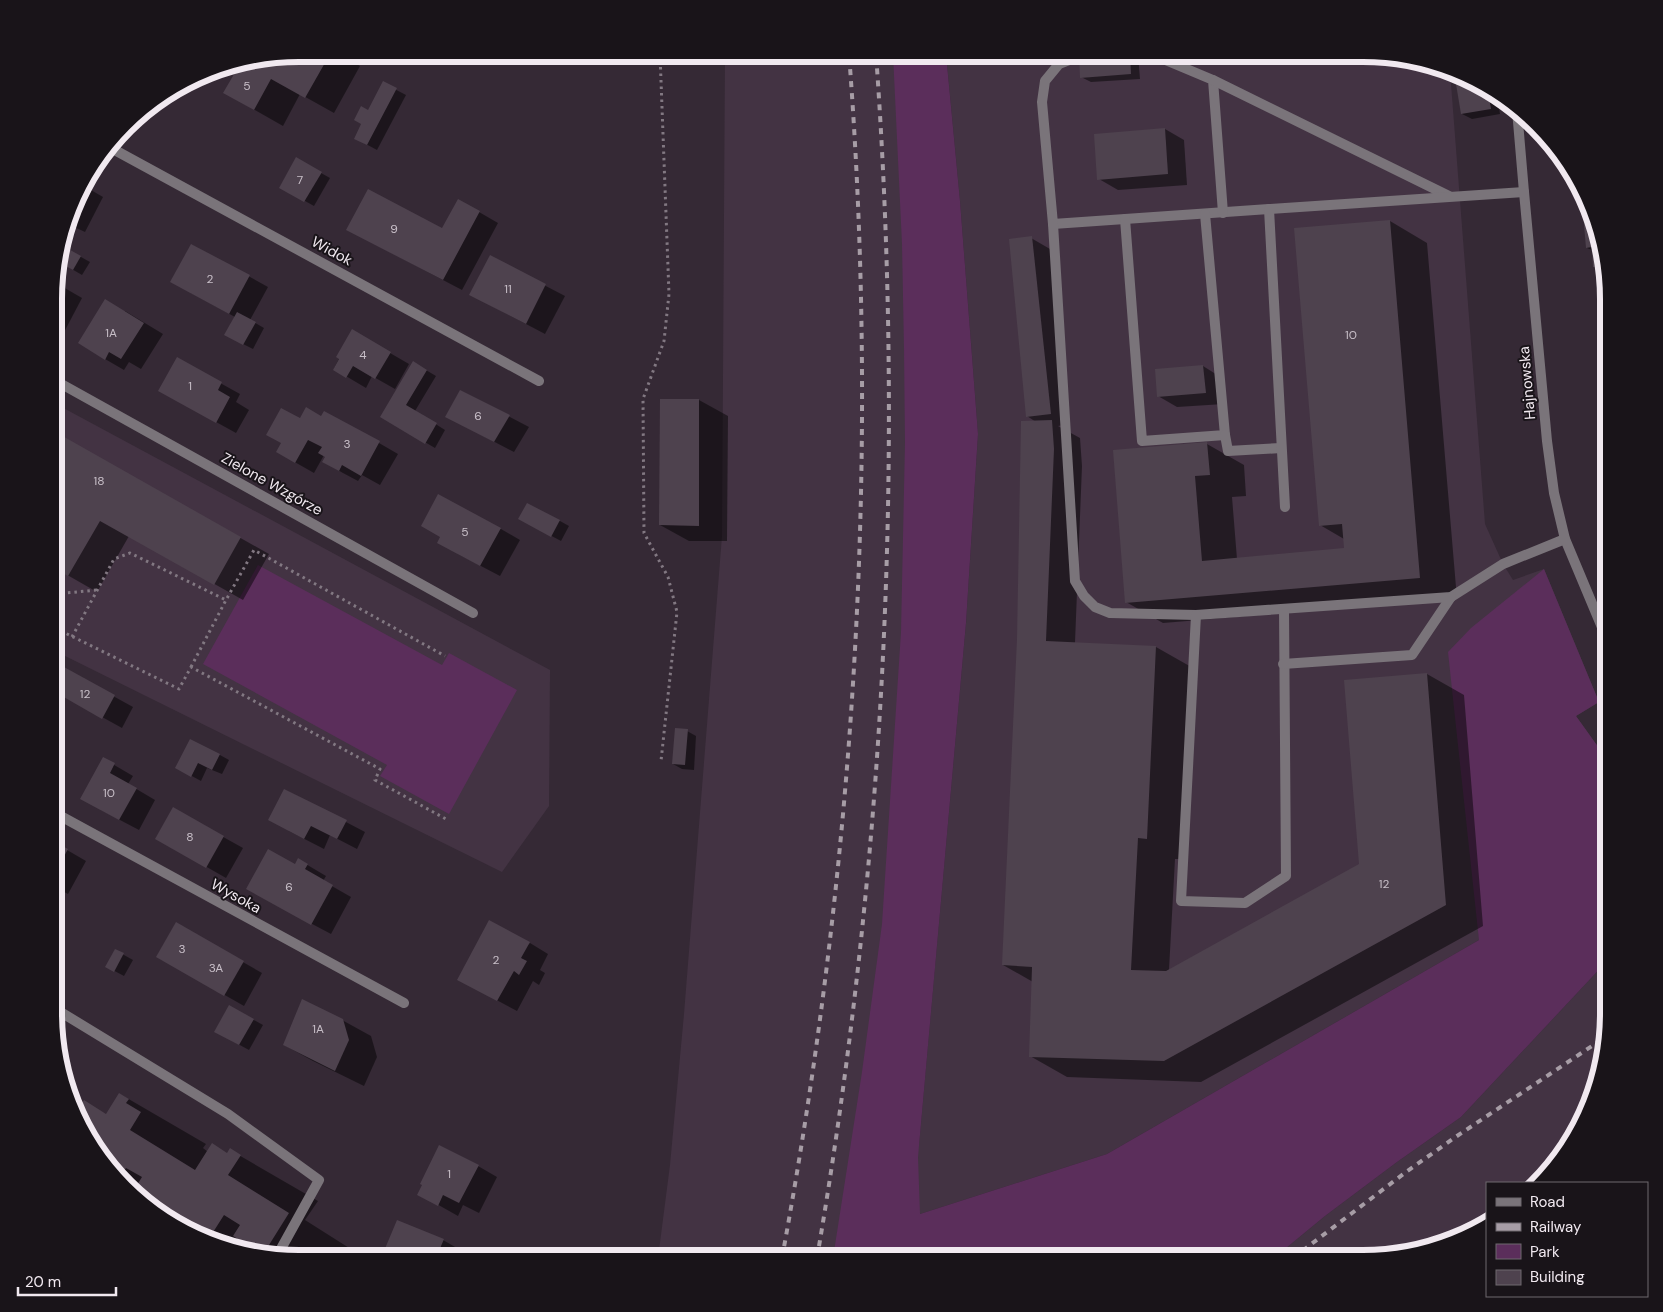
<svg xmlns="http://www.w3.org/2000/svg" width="1663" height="1312" font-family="'DM Sans',sans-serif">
<rect width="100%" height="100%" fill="#352935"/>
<!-- built -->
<g fill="#433343">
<path d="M725,54H897L910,226L919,1145L966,623L978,434L960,201L946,54H1379L1450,71L1485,524L1503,564L1513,580L1544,569L1599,702L1576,716L1609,762L1479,940L1107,1154L920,1214L897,1258H658L670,1165L684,1014L722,536Z"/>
<path d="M56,404L550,670L549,806L502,872L55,651Z"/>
<path d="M1609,959V1028L1590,1107L1555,1163L1531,1183H1487V1218L1458,1239L1363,1258H1274L1325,1216L1397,1162L1461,1117Z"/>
</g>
<!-- green -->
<g fill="#5b2e5b">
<path d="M893,54H946L960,201L978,434L966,623L918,1157L920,1214L1107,1154L1479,940L1448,652L1471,628L1544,569L1599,702L1576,716L1609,762V959L1461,1117L1397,1162L1325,1216L1274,1258H833L862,1072L882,924L901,632L905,443L904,348L902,244Z"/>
<path d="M258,565L442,665L449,653L517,690L449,814L380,776L387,765L203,664Z"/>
</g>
<!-- shadow -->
<g fill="#0007">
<path d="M300,54H339L360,66L334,113L300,94L283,126L225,93L241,63Z"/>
<path d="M422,54H441L437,62Z"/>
<path d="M1080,54H1138L1140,79L1091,82L1081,77Z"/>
<path d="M1473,82L1497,97L1500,114L1472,119L1462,114Z"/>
<path d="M383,83L406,95L377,150L364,143L369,111Z"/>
<path d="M1165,129L1184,140L1187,185L1118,190L1099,179Z"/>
<path d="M296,159L330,178L314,206L280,187Z"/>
<path d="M84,186L103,197L85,232L70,225Z"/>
<path d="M1590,205L1604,272L1595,267L1594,251L1587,248L1591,214Z"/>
<path d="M479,212L498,223L462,290L367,240L443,230Z"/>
<path d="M1390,221L1427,243L1457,599L1163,623L1126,602L1207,444L1244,465L1246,496L1232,497L1237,559L1345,550L1344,539L1320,525Z"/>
<path d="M1031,238L1050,249L1069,424L1058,426L1080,438L1082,466L1075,643L1156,647L1193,668L1184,859H1175L1169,970L1361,865L1427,674L1464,695L1483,926L1201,1082L1067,1077L1030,1056L1033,982L1003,965L1036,422L1027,416Z"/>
<path d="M192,245L268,287L250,320L264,328L253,349L235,340V317L191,293Z"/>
<path d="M63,247L90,262L82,275L58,261Z"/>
<path d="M490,257L565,296L545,334L490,305Z"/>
<path d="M56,283L82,298L62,336L56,332Z"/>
<path d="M125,311L163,334L141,369L129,362L124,370L105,359Z"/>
<path d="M352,331L409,364L395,389L372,376L366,388L334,369Z"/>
<path d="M177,359L240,394L236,402L249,410L236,433L178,401Z"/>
<path d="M414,363L436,376L415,411L445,430L435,448L382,417Z"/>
<path d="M1203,366L1222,378L1224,404L1177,407L1158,396Z"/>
<path d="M460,391L529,427L514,452L466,427Z"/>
<path d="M661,400H699L728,416L727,541H689L660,525Z"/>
<path d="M322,418L379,443L398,454L380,485L362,475L358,481L343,473L324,462L327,457L324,455L314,473L277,452L300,420Z"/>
<path d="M60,436L269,554L243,600L129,536L97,592L55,568L56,444Z"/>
<path d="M560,521L569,526L561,541L529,524Z"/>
<path d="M501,529L520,540L500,576L458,554L442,537Z"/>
<path d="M64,669L133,707L122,728L55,691Z"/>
<path d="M687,731L696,736L694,770L682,769L673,764Z"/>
<path d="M220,755L229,760L222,774L207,768L201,781L177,768Z"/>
<path d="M104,759L133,776L128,784L155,800L139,830L101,810Z"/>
<path d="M285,790L365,832L357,849L330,835L324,849L289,831Z"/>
<path d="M173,809L243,848L226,878L156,838Z"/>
<path d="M55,843L86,861L68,894L55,887V888Z"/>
<path d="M299,860L326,876L323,881L351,897L331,934L267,900L296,866Z"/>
<path d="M176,924L262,973L244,1006L158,957Z"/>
<path d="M530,943L548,954L540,970L545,973L539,985L533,981L517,1011L476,989Z"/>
<path d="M115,950L133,960L124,976L107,967Z"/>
<path d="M230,1007L263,1025L249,1050L225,1037Z"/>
<path d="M342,1020L371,1036L377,1057L364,1086L313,1061L284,1045Z"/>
<path d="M120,1094L206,1144L203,1148L208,1152L228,1154L230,1150L318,1201L305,1220L365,1258H284L223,1244L195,1226L192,1231L137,1197L79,1121L77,1113L84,1102L107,1115Z"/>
<path d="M478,1166L497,1177L479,1213L463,1205L458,1216L419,1194Z"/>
<path d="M443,1240L462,1251L460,1258H391Z"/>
</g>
<!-- building -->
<g fill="#4e424e">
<path d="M300,54H330L305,98L271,79L254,110L223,93L240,64Z"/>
<path d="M1079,54H1130L1131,74L1080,78Z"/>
<path d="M383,81L397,88L367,145L354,139L361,124L354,120L361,106L368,110Z"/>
<path d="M1471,81L1488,91L1491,109L1461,114L1456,84Z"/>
<path d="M1165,128L1168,174L1097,180L1094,134Z"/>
<path d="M296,157L322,172L304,202L279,188Z"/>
<path d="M368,189L442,228L458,199L480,211L443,280L346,230Z"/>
<path d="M1589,203L1590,205L1603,267H1593L1592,247L1586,248L1583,213H1589Z"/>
<path d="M1390,220L1420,578L1125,603L1113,450L1207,442L1210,475L1195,476L1202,561L1344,548L1342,524L1319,526L1294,228Z"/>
<path d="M1032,236L1051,414L1026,417L1009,239Z"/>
<path d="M191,244L250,275L229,314L170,282Z"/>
<path d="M63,246L81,256L73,270L58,262Z"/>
<path d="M490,255L546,284L526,324L469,295Z"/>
<path d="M56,282L64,286L56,301Z"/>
<path d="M105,299L144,323L121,359L109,352L105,360L78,343Z"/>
<path d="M237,312L256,322L243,345L224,335Z"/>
<path d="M352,329L391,352L375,379L353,366L346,378L333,370L339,359L336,357Z"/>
<path d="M177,357L222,382L218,390L230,397L216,423L158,391Z"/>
<path d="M413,361L427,370L406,405L437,423L425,444L380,417Z"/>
<path d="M1203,365L1206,393L1157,397L1155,369Z"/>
<path d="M460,390L510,415L494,442L445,417Z"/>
<path d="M660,399H699V526L659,525Z"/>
<path d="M306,407L321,416L324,411L380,441L361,476L342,465L339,471L322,462L325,457L318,453L322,447L308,440L295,463L276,452L281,443L266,435L281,408L300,418Z"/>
<path d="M1052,420L1054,449L1046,641L1156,646L1147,839L1138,838L1131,970L1166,971L1359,864L1344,680L1427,673L1446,905L1164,1061L1029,1057L1032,967L1002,965L1017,639L1021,421Z"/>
<path d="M59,434L241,537L214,585L100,521L68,576L55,569L56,441Z"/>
<path d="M438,494L501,528L480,566L437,543L440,537L421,526Z"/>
<path d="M527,503L560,520L551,537L518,519Z"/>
<path d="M64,667L115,695L102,719L55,692V683Z"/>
<path d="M675,728L688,729L685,765L672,764Z"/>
<path d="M190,739L220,754L212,770L198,763L191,777L175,768Z"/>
<path d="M103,757L115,763L110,773L137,788L119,820L80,799Z"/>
<path d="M284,789L347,820L337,839L311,826L304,839L268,820Z"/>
<path d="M173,807L224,836L206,868L155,839Z"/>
<path d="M55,842L68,849L55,873Z"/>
<path d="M268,849L295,864L298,858L308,864L305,869L333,885L311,925L246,889Z"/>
<path d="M489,920L530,942L521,958L527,961L519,975L514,971L497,1001L457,980Z"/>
<path d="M176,922L244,961L224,996L156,957Z"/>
<path d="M115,949L124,953L114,972L105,967Z"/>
<path d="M302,999L343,1019L349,1040L335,1071L283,1045Z"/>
<path d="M229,1005L254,1019L239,1045L214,1032Z"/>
<path d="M119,1093L129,1099L126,1103L141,1112L130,1130L195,1170L212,1143L227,1153L230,1148L241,1155L228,1175L289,1213L264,1253L257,1251L233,1236L240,1225L224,1215L210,1237L134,1190L142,1177L126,1168L121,1175L79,1121L77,1112L84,1100L106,1114Z"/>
<path d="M439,1145L479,1165L459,1203L443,1195L438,1206L417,1195L422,1185L420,1184Z"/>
<path d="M397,1220L444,1239L436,1258H390L391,1254L384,1251Z"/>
</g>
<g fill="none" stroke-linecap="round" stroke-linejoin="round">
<!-- path -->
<g stroke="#827882" stroke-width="3" stroke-dasharray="2.5 4" stroke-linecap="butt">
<path d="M660,54L669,294L664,341L643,399L644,533L668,577L677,612L661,761"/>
<path d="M55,594L97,590"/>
<path d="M55,628L179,689L191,667L380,769L375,780L446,819"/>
<path d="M72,637L114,559L130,553L226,600"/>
<path d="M191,667L226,600L254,550L445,656"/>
</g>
<!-- service -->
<g stroke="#7a747a" stroke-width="10">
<path d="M1133,54L1074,58L1059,64L1045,81L1042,102L1053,224L1269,209"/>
<path d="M1151,54L1213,80L1223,213"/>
<path d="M1213,80L1449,196"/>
<path d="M1125,219L1142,441L1225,435L1205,214"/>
<path d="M1053,224L1075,581L1084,596L1095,607L1110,613L1196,615L1451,597L1503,564L1565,539"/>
<path d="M1225,435L1228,451L1281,448"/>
<path d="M1285,507L1269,209L1524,192"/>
<path d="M1196,615L1181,901L1245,903L1286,876L1284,609"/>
<path d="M1283,664L1412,655L1451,597"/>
</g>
<!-- minor -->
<g stroke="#7a747a" stroke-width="10">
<path d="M1517,110L1524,192L1547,441L1554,493L1565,539L1609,644"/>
<path d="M111,148L539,381"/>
<path d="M56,381L473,613"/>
<path d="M55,813L404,1003"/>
<path d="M54,1008L228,1114L319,1180L277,1256"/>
</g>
<!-- rail -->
<g stroke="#a79da6" stroke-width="4" stroke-dasharray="6 6" stroke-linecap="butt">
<path d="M782,1258C855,862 880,456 849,54"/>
<path d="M817,1258C885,860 905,457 876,54"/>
<path d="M1293,1258L1406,1172L1457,1136L1607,1036"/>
</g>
</g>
<g text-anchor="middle" stroke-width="4" stroke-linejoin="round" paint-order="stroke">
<!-- number labels -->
<g font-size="12" fill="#c8bfc8">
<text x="247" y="90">5</text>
<text x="300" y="184">7</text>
<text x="394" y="233">9</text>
<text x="210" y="283">2</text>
<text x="508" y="293">11</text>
<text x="111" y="337">1A</text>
<text x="1351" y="339">10</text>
<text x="363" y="359">4</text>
<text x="190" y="390">1</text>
<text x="478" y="420">6</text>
<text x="347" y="448">3</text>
<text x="99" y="485">18</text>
<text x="465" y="536">5</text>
<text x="85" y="698">12</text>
<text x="109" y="797">10</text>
<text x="190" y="841">8</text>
<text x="1384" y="888">12</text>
<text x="289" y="891">6</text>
<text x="182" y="953">3</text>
<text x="496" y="964">2</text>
<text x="216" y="972">3A</text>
<text x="318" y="1033">1A</text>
<text x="449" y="1178">1</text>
</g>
<!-- street labels -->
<g font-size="15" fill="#f1e9f0" stroke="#191419">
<text transform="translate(332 251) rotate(29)" y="5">Widok</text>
<text transform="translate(1527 383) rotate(-95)" y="5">Hajnowska</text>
<text transform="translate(272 484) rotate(29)" y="5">Zielone Wzgórze</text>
<text transform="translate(236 896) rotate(29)" y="5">Wysoka</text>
</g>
</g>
<!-- crop -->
<path d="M0 0H1663V1312H0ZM299 62H1363A237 237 0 0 1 1600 299V1013A237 237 0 0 1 1363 1250H299A237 237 0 0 1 62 1013V299A237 237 0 0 1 299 62Z" fill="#191419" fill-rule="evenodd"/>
<path fill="none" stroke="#f1e9f0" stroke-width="6" d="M299 62H1363A237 237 0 0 1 1600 299V1013A237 237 0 0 1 1363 1250H299A237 237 0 0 1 62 1013V299A237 237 0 0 1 299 62Z"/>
<!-- legend -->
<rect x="1486" y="1182" width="162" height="115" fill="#191419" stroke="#6f696f"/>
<rect x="1496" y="1198" width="25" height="8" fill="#7a747a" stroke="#6f696f"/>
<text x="1530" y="1207" font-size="15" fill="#f1e9f0">Road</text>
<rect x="1496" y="1223" width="25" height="8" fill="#a79da6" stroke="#6f696f"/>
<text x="1530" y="1232" font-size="15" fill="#f1e9f0">Railway</text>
<rect x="1496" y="1244" width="25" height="15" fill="#5b2e5b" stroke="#6f696f"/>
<text x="1530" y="1257" font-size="15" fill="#f1e9f0">Park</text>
<rect x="1496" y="1270" width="25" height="15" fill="#4e424e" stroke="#6f696f"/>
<text x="1530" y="1282" font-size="15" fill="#f1e9f0">Building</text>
<!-- scale -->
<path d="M18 1287v8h98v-8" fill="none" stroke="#f1e9f0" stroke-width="2.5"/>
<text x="25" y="1287" font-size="15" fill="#f1e9f0" stroke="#191419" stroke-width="4" paint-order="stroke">20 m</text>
</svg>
